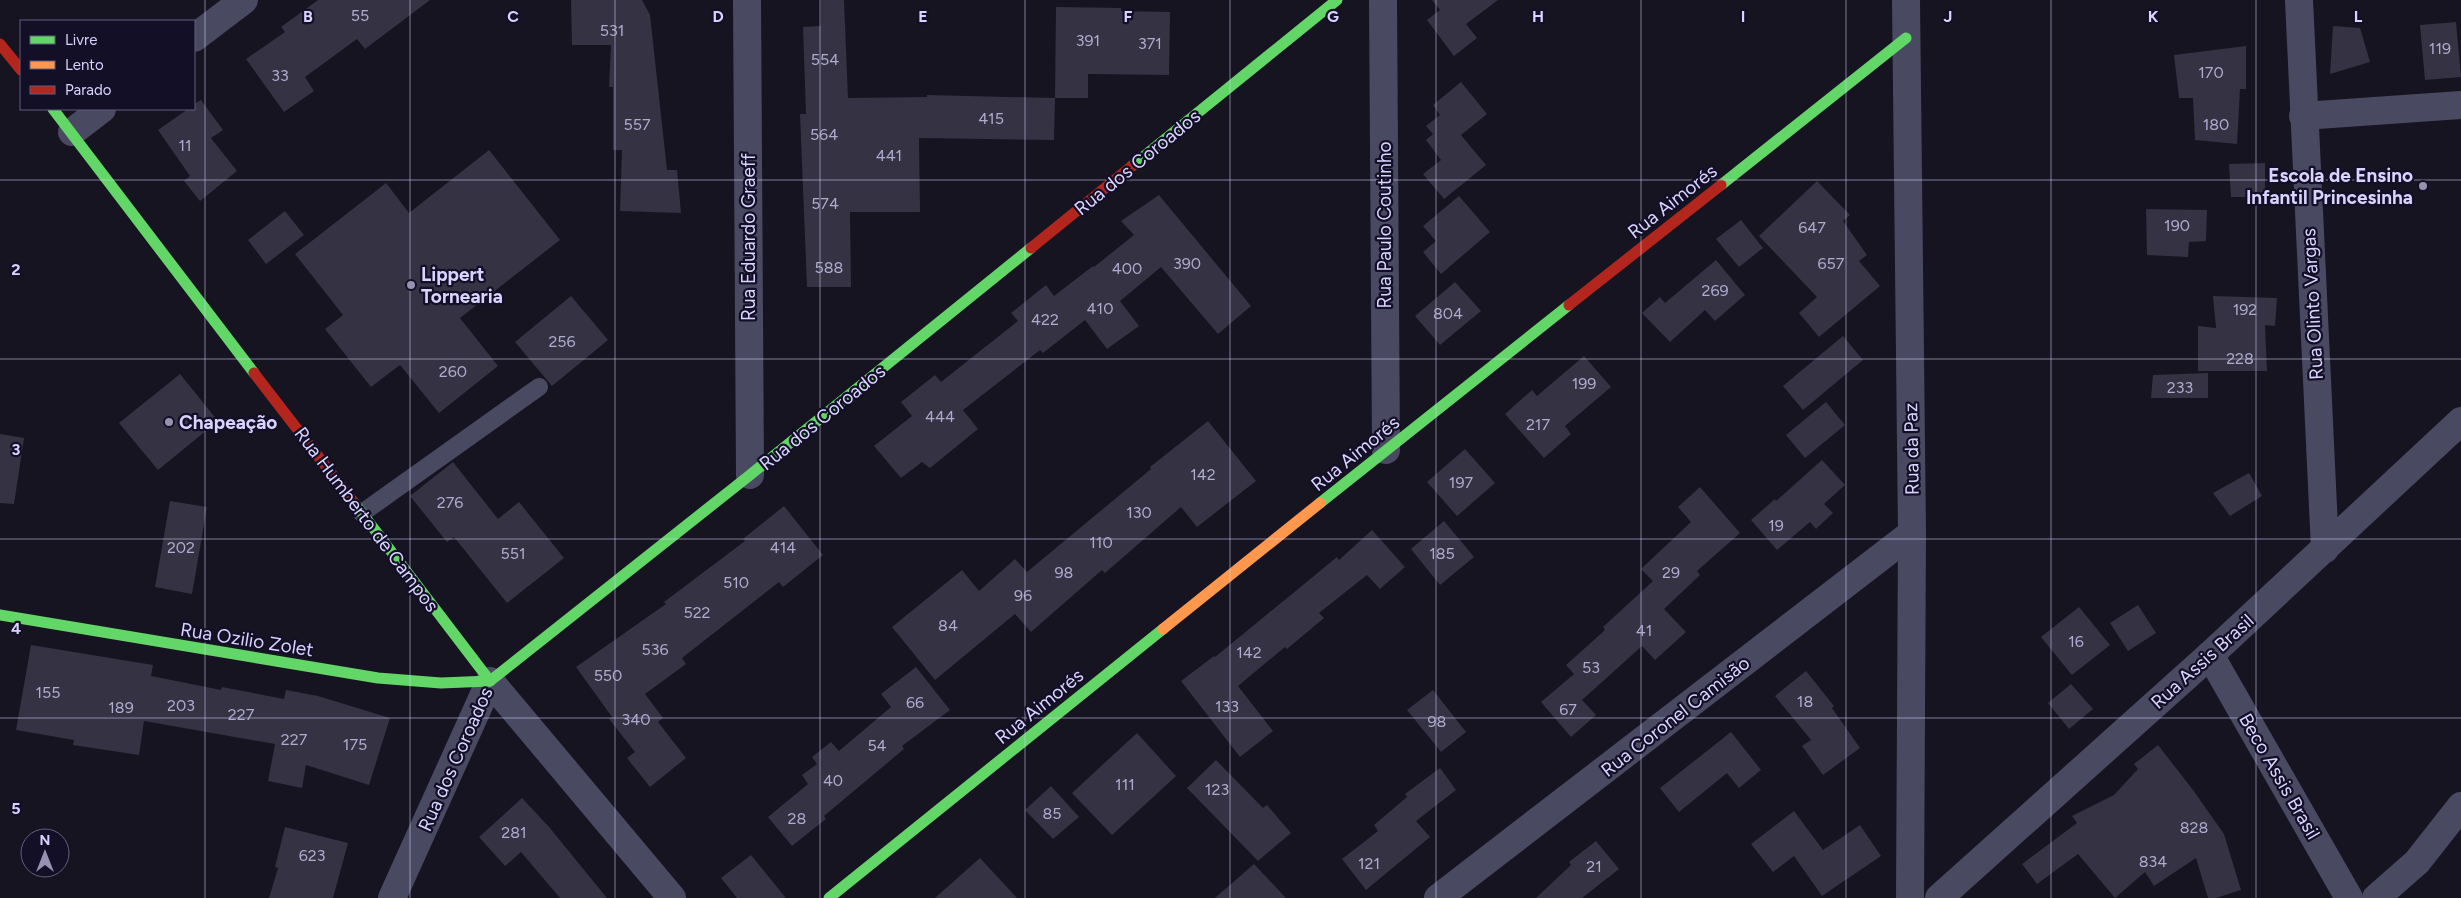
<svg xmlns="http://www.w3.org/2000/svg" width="2461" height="898" font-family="Figtree,sans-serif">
<rect width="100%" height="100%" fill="#161421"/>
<!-- building -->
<g fill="#343243">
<path d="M318,0H430L365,49L357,39L305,77L314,91L284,112L246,59L285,32L281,27Z"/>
<path d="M571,0H642L650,15L667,170H677L681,213L620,211L622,150H613V87H609L611,45H572Z"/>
<path d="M821,0H844L848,98L927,97V95L1055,98L1054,140L919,138L920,212H850L851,287H807L800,114H806L803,27L821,26Z"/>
<path d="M1432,0H1498L1466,24L1477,38L1454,56L1427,20L1440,10Z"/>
<path d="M1056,7L1121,8V11L1170,12L1169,75L1088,74V98H1055Z"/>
<path d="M2456,22L2461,77L2425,80L2420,25Z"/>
<path d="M2333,26L2360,28L2370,62L2330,74Z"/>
<path d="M2246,46V89H2240L2237,144L2195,140L2193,98H2179L2174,55Z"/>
<path d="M1461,82L1487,114L1461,135L1486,165L1444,199L1423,174L1441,160L1426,140L1433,134L1426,126L1440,115L1433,105Z"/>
<path d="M201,100L223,130L211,138L237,171L200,201L184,181L190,176L158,130L188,109H194V104Z"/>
<path d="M489,150L560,240L460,318L498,366L439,413L400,365L371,387L325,329L343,315L295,254L386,183L409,213Z"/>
<path d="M2265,163V197H2231L2229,164Z"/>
<path d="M1817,181L1850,215L1843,221L1867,255L1859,261L1880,286L1819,337L1799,313L1817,297L1759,236Z"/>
<path d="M1159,195L1251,306L1218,334L1161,267L1120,301L1139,326L1107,349L1085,320L1043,353L1040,350L963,410L978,429L930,468L922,462L901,478L874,446L912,416L901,402L935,375L941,382L1018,321L1011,313L1046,285L1054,296L1093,266L1094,267L1134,235L1121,221Z"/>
<path d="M1459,196L1490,232L1441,274L1423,252L1436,241L1423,226Z"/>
<path d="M2146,209L2207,210L2206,241L2189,242L2188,257L2147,255Z"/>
<path d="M285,211L304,235L266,264L248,240Z"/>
<path d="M1741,220L1763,248L1739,267L1716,239Z"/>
<path d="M1716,260L1745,295L1715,321L1705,310L1670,342L1642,313L1660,297L1665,303Z"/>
<path d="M1455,282L1481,311L1440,345L1415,316Z"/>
<path d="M571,296L608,340L552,386L515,342Z"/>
<path d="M2213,296L2277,298L2275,326L2265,325L2267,371H2198V326L2216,328Z"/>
<path d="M1843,336L1863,360L1803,410L1783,386Z"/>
<path d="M1584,356L1611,387L1565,426L1571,434L1544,458L1505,414L1532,390L1537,396Z"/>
<path d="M2208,373V398H2151L2153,375Z"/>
<path d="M180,374L218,421L158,470L119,423Z"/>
<path d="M1826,402L1845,425L1805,458L1786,435Z"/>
<path d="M1208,421L1256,481L1197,527L1181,507L1105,573L1102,570L1031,632L1015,614L935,680L892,627L962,570L979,591L1015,559L1027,572L1151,469L1150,467Z"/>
<path d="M0,434L24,438L14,504L0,503Z"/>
<path d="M1465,449L1495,483L1457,516L1427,482Z"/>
<path d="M1822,460L1845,485L1824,504L1833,513L1816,529L1810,522L1777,550L1751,520L1775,499L1776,501Z"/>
<path d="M453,462L498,519L519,502L564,558L507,603L454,537L447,542L410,496Z"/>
<path d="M2249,473L2262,496L2230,516L2213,493Z"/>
<path d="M1700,487L1740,533L1697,571L1700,575L1664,609L1686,632L1655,660L1642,646L1582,700L1596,715L1571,737L1541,702L1574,674L1566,665L1605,630L1603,627L1653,581L1641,569L1691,522L1678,507Z"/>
<path d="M170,501L207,507L192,594L155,587Z"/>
<path d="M784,506L823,555L783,587L779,582L682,658L686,664L645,694L663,718L658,722L686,758L650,787L627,758L635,752L609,719L612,717L576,667L666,604L664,602L745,541L743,539Z"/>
<path d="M1444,521L1474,557L1440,585L1411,549Z"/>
<path d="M1372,530L1405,567L1380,589L1367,575L1319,613L1324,618L1287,649L1285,647L1238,686L1273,731L1240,757L1181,681L1214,656L1215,657L1337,557L1339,560Z"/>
<path d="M2138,605L2156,633L2128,651L2110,623Z"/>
<path d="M2079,607L2110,645L2072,675L2041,637Z"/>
<path d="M31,645L153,665L151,676L221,690L222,687L284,699L286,690L318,696L390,718L369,785L306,765L302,788L268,781L275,744L144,721L139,755L73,745L74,740L16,730Z"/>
<path d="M916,667L950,710L902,746L904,749L824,816L826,819L792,846L768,817L808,784L802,775L817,764L812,757L831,742L839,751L891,707L881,694Z"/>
<path d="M1806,671L1834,706L1832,708L1860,748L1823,775L1802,746L1811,740L1775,696Z"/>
<path d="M2071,684L2093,709L2069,729L2048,703Z"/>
<path d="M1433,690L1466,732L1441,752L1407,710Z"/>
<path d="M1731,732L1761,770L1739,788L1727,773L1679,812L1660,788Z"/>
<path d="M1137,733L1176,776L1112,835L1072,793Z"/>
<path d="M2158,745L2193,790L2224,834L2241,890L2216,898H2208L2196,858L2154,886L2145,872L2115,898L2078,854L2037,884L2022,864L2077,823L2072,816L2114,795L2138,769L2134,764Z"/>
<path d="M1216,760L1263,808L1267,805L1291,833L1258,861L1187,788Z"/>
<path d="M1440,768L1456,790L1416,821L1430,837L1366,890L1342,859L1378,831L1374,825L1407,797L1405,794Z"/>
<path d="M1051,786L1079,817L1053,839L1025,810Z"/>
<path d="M522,798L549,827L607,898H560L521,852L505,866L479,837Z"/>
<path d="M1794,811L1823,850L1860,825L1881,856L1822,896L1794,856L1773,872L1751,844Z"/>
<path d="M285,827L348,843L333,898H269L278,868L275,867Z"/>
<path d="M1596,841L1619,869L1582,898H1536L1571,865L1569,862Z"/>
<path d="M751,855L786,898H737L721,878Z"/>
<path d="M980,858L1017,898H935Z"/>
<path d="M1254,864L1286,898H1215Z"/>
</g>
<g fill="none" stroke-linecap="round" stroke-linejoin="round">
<!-- lane -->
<path stroke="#4a4962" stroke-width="18" d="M362,513L539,387"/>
<!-- street -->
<g stroke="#4a4962" stroke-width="28">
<path d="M747,0L750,475"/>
<path d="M1383,0L1386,450"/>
<path d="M1906,0L1912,533L1910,898"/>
<path d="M2299,0L2325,549"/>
<path d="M194,38L244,0"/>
<path d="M2303,116L2461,105"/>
<path d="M72,132L102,109"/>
<path d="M2210,655L2349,898"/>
<path d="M392,898L490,681L672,898"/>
<path d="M1438,898L1912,533"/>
<path d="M1939,898L2210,655L2461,421"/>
<path d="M2376,898L2417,862L2461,806"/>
</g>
<!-- fast -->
<g stroke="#63d668" stroke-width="11">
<path d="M53,109L254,373"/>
<path d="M1132,166L1337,0"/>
<path d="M1721,185L1906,38"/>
<path d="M1320,503L1569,305"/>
<path d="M355,504L490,681"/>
<path d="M0,615L378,678L441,683L490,681"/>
<path d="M490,681L750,475L1031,248"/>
<path d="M829,898L1163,629"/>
</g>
<!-- slow -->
<path stroke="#ff974d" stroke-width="11" d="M1163,629L1320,503"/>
<!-- jam -->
<g stroke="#b3261e" stroke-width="11">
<path d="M0,44L21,70"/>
<path d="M1031,248L1132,166"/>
<path d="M1569,305L1721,185"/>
<path d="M254,373L355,504"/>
</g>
</g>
<!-- grid -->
<path fill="none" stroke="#d9d4ff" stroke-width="1" stroke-opacity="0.55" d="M205,0V898M410,0V898M615,0V898M820,0V898M1025,0V898M1230,0V898M1436,0V898M1641,0V898M1846,0V898M2051,0V898M2256,0V898M0,180H2461M0,359H2461M0,539H2461M0,718H2461"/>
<!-- markers -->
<g fill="#9591b1" stroke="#130f26" stroke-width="2">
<circle cx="2423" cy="186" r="5"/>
<circle cx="411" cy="285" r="5"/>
<circle cx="169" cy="422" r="5"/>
</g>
<g text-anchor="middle" stroke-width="4.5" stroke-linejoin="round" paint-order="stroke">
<!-- number labels -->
<g font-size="16" fill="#b0acd0">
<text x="360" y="21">55</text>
<text x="612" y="36">531</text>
<text x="1088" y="46">391</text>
<text x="1150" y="49">371</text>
<text x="2440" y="54">119</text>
<text x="825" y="65">554</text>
<text x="2211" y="78">170</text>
<text x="280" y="81">33</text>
<text x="991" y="124">415</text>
<text x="637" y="130">557</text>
<text x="2216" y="130">180</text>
<text x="824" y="140">564</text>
<text x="185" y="151">11</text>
<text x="889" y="161">441</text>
<text x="825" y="209">574</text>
<text x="2177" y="231">190</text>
<text x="1812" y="233">647</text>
<text x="1187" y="269">390</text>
<text x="1831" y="269">657</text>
<text x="829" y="273">588</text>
<text x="1127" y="274">400</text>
<text x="1715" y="296">269</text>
<text x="1100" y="314">410</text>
<text x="2245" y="315">192</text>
<text x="1448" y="319">804</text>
<text x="1045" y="325">422</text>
<text x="562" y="347">256</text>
<text x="2240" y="364">228</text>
<text x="453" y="377">260</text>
<text x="1584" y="389">199</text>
<text x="2180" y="393">233</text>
<text x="940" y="422">444</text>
<text x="1538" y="430">217</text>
<text x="1203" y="480">142</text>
<text x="1461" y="488">197</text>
<text x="450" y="508">276</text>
<text x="1139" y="518">130</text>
<text x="1776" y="531">19</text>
<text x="1101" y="548">110</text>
<text x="181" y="553">202</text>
<text x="783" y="553">414</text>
<text x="513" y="559">551</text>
<text x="1442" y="559">185</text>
<text x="1064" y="578">98</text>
<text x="1671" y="578">29</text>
<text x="736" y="588">510</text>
<text x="1023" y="601">96</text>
<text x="697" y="618">522</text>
<text x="948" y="631">84</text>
<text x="1644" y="636">41</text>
<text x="2076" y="647">16</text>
<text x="655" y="655">536</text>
<text x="1249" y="658">142</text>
<text x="1591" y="673">53</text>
<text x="608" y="681">550</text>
<text x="48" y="698">155</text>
<text x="1805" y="707">18</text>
<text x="915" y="708">66</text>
<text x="181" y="711">203</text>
<text x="1227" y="712">133</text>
<text x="121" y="713">189</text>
<text x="1568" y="715">67</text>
<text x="241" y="720">227</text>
<text x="636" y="725">340</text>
<text x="1437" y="727">98</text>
<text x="294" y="745">227</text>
<text x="355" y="750">175</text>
<text x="877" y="751">54</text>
<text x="833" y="786">40</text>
<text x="1125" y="790">111</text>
<text x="1217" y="795">123</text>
<text x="1052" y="819">85</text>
<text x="797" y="824">28</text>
<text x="2194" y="833">828</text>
<text x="514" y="838">281</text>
<text x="312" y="861">623</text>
<text x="2153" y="867">834</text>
<text x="1369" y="869">121</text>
<text x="1594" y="872">21</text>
</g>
<!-- street labels -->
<g font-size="19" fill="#d9d4ff" stroke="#130f26">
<text transform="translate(1137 162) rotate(-39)" y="7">Rua dos Coroados</text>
<text transform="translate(1672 201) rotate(-38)" y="7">Rua Aimorés</text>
<text transform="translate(1384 225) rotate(-90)" y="7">Rua Paulo Coutinho</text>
<text transform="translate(748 237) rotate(-90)" y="7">Rua Eduardo Graeff</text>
<text transform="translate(2312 304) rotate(-93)" y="7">Rua Olinto Vargas</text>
<text transform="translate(822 417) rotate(-39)" y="7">Rua dos Coroados</text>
<text transform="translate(1911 449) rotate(-91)" y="7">Rua da Paz</text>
<text transform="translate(1355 453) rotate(-39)" y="7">Rua Aimorés</text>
<text transform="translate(367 519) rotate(53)" y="7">Rua Humberto de Campos</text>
<text transform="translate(247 639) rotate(9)" y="7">Rua Ozilio Zolet</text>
<text transform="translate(2202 661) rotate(-42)" y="7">Rua Assis Brasil</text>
<text transform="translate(1039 706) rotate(-39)" y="7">Rua Aimorés</text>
<text transform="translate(1675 716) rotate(-38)" y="7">Rua Coronel Camisão</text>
<text transform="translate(455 759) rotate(-66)" y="7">Rua dos Coroados</text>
<text transform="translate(2280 776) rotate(60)" y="7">Beco Assis Brasil</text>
</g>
<!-- poi labels -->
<g font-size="19" font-weight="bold" fill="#d9d4ff" stroke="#130f26" text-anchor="start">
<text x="2413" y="182" text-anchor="end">Escola de Ensino<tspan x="2413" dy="22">Infantil Princesinha</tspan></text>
<text x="421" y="281">Lippert<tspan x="421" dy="22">Tornearia</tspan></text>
<text x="179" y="429">Chapeação</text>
</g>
</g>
<g font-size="16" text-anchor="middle" font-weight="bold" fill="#d9d4ff" stroke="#130f26" stroke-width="4.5" stroke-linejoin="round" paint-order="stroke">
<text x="308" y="22">B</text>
<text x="513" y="22">C</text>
<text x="718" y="22">D</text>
<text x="923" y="22">E</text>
<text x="1128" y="22">F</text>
<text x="1333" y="22">G</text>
<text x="1538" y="22">H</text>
<text x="1743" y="22">I</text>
<text x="1948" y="22">J</text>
<text x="2153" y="22">K</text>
<text x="2358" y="22">L</text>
<text x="16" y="275">2</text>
<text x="16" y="455">3</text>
<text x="16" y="634">4</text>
<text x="16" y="814">5</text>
</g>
<!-- legend -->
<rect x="20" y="20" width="175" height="90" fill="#130f26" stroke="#625e7d"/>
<rect x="30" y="36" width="25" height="8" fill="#63d668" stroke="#625e7d"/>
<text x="65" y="45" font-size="15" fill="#d9d4ff">Livre</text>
<rect x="30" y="61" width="25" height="8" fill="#ff974d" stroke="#625e7d"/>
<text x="65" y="70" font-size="15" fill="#d9d4ff">Lento</text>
<rect x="30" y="86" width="25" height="8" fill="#b3261e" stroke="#625e7d"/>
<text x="65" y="95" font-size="15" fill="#d9d4ff">Parado</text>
<!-- north arrow -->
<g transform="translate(45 853)"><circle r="24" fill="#130f26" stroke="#625e7d"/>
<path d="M0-4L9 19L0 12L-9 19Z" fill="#9591b1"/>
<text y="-8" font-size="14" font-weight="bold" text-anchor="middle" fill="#d9d4ff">N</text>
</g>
</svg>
